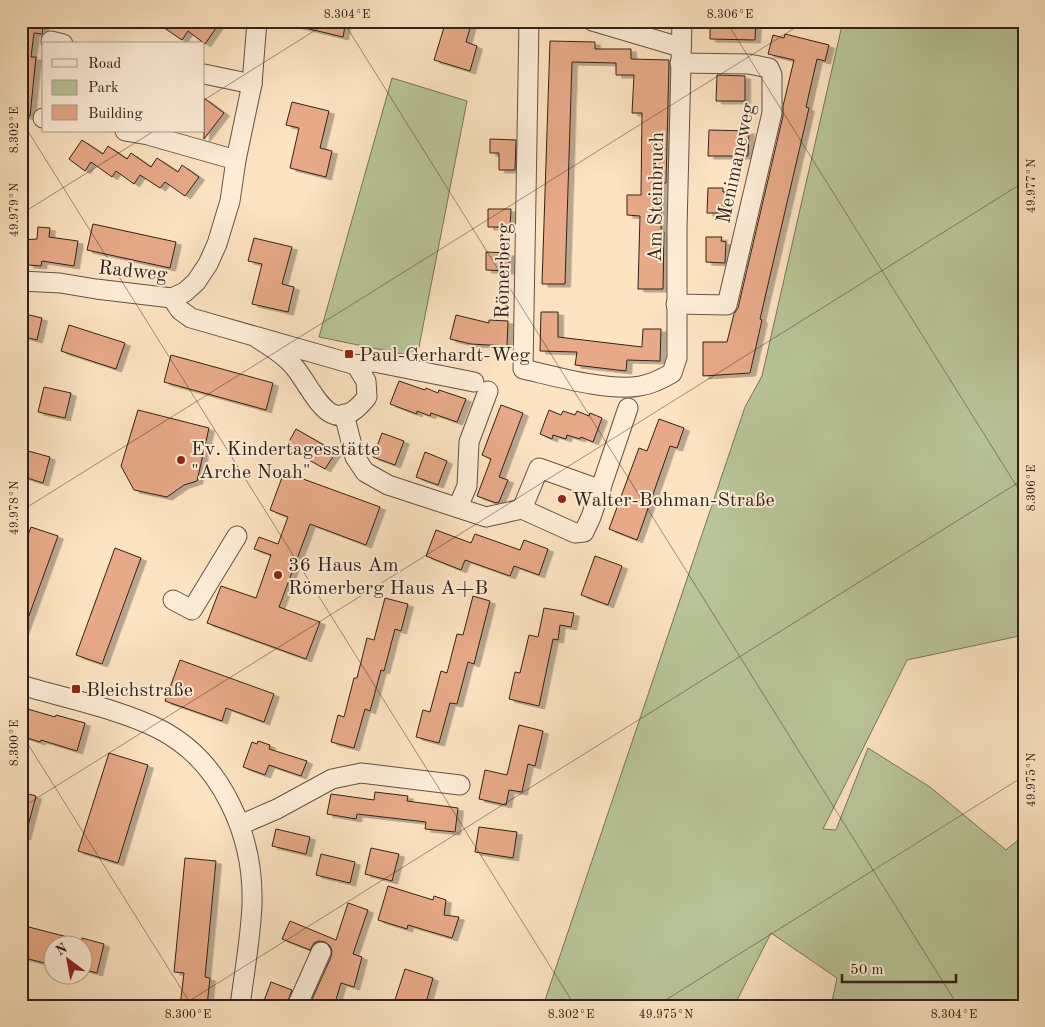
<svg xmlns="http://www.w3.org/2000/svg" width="1045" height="1027" font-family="'Old Standard TT',serif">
<defs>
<filter id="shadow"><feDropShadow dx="5.5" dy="3" stdDeviation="0" flood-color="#0004"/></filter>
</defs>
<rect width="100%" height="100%" fill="#fce3c1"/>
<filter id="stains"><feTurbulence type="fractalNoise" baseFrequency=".004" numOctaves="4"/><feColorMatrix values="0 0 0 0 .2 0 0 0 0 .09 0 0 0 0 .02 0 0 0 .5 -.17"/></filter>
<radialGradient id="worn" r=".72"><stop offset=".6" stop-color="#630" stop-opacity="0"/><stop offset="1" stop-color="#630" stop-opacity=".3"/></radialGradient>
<!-- green -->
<g fill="#b9c598" stroke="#767458">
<path d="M843,21H1024V635L907,660L823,829L836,830L868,748L930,787L1006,850L1024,835V1006H831L837,978L771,933L734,1006H543L745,407L762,376Z"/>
<path d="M392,78L467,101L417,357L319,337Z"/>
</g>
<!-- building -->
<g fill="#e8a988" stroke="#322219" filter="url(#shadow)">
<path d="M21,21H44L42,34L34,33L31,57H36L30,116H21Z"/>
<path d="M154,21H221L205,44L188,31L182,40Z"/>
<path d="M297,21H346L343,37L297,26Z"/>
<path d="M446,21H472L466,42L477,46L470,71L434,60Z"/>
<path d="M710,21H756L755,40L710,39Z"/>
<path d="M785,34L829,45L825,61L817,59L806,107L809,108L760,319L762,320L750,373L703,376V342H727L734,314L738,308L783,116V106L794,60L768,54L773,35L784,38Z"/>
<path d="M550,41L595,42V49H631V59L669,60L666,183H662L661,232H664L663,289H638L640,216L627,215V195H641L642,113H632L634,75H616V63L572,62L565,284H542Z"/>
<path d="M717,75L745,76V101H716Z"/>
<path d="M204,98L224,113L204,139Z"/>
<path d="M292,102L329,111L320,148L332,151L326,177L290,168L299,128L286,125Z"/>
<path d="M709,130L749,131L748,156H708Z"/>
<path d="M490,139L516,140L515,170H499V153H490Z"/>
<path d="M82,140L103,154L108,146L127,159L131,153L151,167L157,158L178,172L182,165L199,177L185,196L165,182L160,188L140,175L134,184L116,171L112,177L91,162L85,171L69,159Z"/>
<path d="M708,188H723V192H728L727,206H724V213H707Z"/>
<path d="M488,209H511L510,227H488Z"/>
<path d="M93,224L176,242L170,268L87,250Z"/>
<path d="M38,227L50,228L49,237L78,241L74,266L42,261L41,266L28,265V258H21V240L37,239Z"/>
<path d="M706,237H722L721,241L726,242L725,263L706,262Z"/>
<path d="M254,238L292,247L282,284L294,287L288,312L252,304L262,264L248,261Z"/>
<path d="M486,252L509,253V271L486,270Z"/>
<path d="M541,312H558V337L642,347L643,329H661L660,361L627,360L626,371L575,365L577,352L540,351Z"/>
<path d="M21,313L42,318L37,340L21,336Z"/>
<path d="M456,315L489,323V320L508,321L507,346L471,344L450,339Z"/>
<path d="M69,325L125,343L116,369L61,351Z"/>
<path d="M171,355L273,383L266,410L164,382Z"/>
<path d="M399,381L425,390L426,388L438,393L439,390L466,399L457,422L431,413L430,416L417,411V414L390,404Z"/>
<path d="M44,387L71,393L65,418L38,412Z"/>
<path d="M501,405L523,413L499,477L508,480L499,502L496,503L477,496L491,459L482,455Z"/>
<path d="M138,410L209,428L197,481L184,485L167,497L134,490L121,466Z"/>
<path d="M549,410L561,415L563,411L575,415L577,411L589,416L590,413L602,418L593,442L581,437L580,439L567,435L566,439L553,435L552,439L540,434Z"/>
<path d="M659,419L684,428L677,448L670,446L637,540L609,529L639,448L647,451Z"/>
<path d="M296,429L336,452L325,469L286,447Z"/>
<path d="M382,433L404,441L395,465L373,457Z"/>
<path d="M21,449L50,457L43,483L21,476Z"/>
<path d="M425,452L447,461L438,485L416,477Z"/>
<path d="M284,472L380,507L366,545L310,524L279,607L320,622L306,659L207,623L221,586L256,598L271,555L254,549L259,537L278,544L288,517L270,510Z"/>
<path d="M31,527L58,536L23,632H21V555Z"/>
<path d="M436,530L471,543L475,534L520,550L524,540L548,549L539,575L514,566L510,576L465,560L461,570L426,556Z"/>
<path d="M115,548L141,558L102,664L76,655Z"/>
<path d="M595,556L622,566L608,605L581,595Z"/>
<path d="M473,596L490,601L474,664L468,662L457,704L450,703L439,743L416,737L423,710L430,712L441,671L447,673L457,634L463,635Z"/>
<path d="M385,598L408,604L401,631L395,629L384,671L381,670L370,711L365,709L354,748L331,742L338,715L344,717L354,678H357L367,638L374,640Z"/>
<path d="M544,608L574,613L571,627L560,625L558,640L553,639L539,706L509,699L515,672L520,673L529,635L538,637Z"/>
<path d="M180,660L274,694L264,722L226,708L222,721L165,701Z"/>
<path d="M21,707L55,717L56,715L85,723L77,751L41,740L40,742L21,736Z"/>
<path d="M519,725L543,731L535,766L528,764L522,792L509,790L506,805L479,799L485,770L507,775Z"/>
<path d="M258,741L270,745L269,749L307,761L301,776L269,765L265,775L243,767L252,742L257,744Z"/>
<path d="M109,753L148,765L118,863L78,851Z"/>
<path d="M21,792L36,796L25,837L21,836Z"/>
<path d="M375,792L408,796L407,801L458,808L455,832L425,829L426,822L357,814L356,819L327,814L331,794L374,800Z"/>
<path d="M479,827L517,832L513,858L475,852Z"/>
<path d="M276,829L310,837L306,854L272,846Z"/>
<path d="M371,848L399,854L392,881L365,874Z"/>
<path d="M321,854L355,862L350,883L316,875Z"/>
<path d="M185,858L216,861L205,977L210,978L207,1006H180L184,973L174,972Z"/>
<path d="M388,886L433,900L434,896L446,900L444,915L459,917L452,938L408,925L407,929L378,920Z"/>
<path d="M348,903L368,910L353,954L362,957L354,987L341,983L334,1006H309L331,957L332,951L330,946L325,942L319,941L314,943L310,950L282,939L290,921L336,940Z"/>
<path d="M29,927L79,940L78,944H52V965L21,957Z"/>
<path d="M82,938L104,944L97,973L82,969Z"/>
<path d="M405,969L433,978L425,1006H393Z"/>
<path d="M271,982L292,990L286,1006H262Z"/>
</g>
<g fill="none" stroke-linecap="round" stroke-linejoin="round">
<!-- minor casing -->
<g stroke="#645243" stroke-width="21">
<g id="minor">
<path d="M529,21L523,369C554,376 610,392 640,386C652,384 662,379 672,373L677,358V229L682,21"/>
<path d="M592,21L680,47"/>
<path d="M51,41L63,44"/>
<path d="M204,74L252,84"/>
<path d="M43,118H44"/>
<path d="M125,131L148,135L236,160"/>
<path d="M21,281L60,283L96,289L172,298L185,292L196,282L208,264L217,244L230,201L236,160L252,84L257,21"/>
<path d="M172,298L180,310L191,318L356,365L366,381L367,397C332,442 316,395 296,369C286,356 271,347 257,338"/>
<path d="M676,304L727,305L772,113V75L769,68L749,64L680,63"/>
<path d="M356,365L374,362L474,382"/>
<path d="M344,414L355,457L365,472L388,485L486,517L522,509L575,533L584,532L591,517L628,408"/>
<path d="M458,507L467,486L469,442L488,391"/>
<path d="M522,509L539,468L601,490"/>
<path d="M173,600L192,610L237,536"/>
<path d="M21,685C64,698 119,709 159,729C222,761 254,836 252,904C251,936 244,974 240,1006"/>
<path d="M240,825L277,809L332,779L361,773L460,785"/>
<path d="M297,1006L321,952"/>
</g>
</g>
<!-- minor -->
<use href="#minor" stroke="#fdedd7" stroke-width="19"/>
</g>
<!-- ticks -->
<path fill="none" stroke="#322219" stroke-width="1" stroke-opacity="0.45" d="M343,21L958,1006M726,21L1024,498M204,100L330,21M21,120L575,1006M21,214L154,131M21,511L806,21M21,733L192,1006M21,808L1024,182M181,1006L1024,479M656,1006L1024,776"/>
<!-- markers -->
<g fill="#8f2418" stroke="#fdedd7" stroke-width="2">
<rect x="344" y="349" width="10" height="10" rx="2.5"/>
<circle cx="181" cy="460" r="5"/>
<circle cx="562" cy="499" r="5"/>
<circle cx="278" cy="575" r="5"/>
<rect x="71" y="684" width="10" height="10" rx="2.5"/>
</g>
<g text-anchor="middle" stroke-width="4" stroke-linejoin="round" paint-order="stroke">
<!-- street labels -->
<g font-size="20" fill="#322219" stroke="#fdedd7">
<text transform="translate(735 163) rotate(-78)" y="7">Menimaneweg</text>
<text transform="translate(655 197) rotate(-89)" y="7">Am Steinbruch</text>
<text transform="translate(133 270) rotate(6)" y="7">Radweg</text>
<text transform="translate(502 271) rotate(-89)" y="7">Römerberg</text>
</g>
<!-- poi labels -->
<g font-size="20" fill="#322219" stroke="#fdedd7" text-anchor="start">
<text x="359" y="361">Paul-Gerhardt-Weg</text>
<text x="191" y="455">Ev. Kindertagesstätte<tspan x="191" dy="23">"Arche Noah"</tspan></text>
<text x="572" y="506">Walter-Bohman-Straße</text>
<text x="288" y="571">36 Haus Am<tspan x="288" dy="23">Römerberg Haus A+B</tspan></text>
<text x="86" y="696">Bleichstraße</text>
</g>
</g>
<!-- margin -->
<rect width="1045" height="1027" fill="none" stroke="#fce3c1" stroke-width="55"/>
<!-- legend -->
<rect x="42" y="42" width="162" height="90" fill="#fdedd7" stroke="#ac9c8b"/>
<rect x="52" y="59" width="25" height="8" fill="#fdedd7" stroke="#ac9c8b"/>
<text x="88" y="68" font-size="15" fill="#322219">Road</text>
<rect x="52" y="80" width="25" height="15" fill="#b9c598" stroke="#ac9c8b"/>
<text x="88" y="92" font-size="15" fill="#322219">Park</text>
<rect x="52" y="105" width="25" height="15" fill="#e8a988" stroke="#ac9c8b"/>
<text x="88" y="118" font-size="15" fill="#322219">Building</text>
<!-- north arrow -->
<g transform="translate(68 960) rotate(328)"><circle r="24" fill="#fdedd7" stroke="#ac9c8b"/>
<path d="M0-4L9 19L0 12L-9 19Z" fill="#8f2418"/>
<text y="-8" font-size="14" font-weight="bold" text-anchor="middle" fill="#322219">N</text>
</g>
<!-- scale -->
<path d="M842 974v8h114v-8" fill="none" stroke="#322219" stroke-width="2.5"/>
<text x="850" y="974" font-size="15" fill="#322219" stroke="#fdedd7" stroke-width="4" paint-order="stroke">50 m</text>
<rect x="28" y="28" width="990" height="972" fill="none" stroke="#322219" stroke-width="2"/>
<g font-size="12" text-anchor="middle" fill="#322219">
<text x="347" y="18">8.304°E</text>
<text x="730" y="18">8.306°E</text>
<text transform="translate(14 130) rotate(-90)" y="4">8.302°E</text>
<text transform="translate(1031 186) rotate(-90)" y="4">49.977°N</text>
<text transform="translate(14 210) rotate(-90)" y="4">49.979°N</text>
<text transform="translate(1031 488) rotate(-90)" y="4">8.306°E</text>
<text transform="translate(14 508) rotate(-90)" y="4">49.978°N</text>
<text transform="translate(14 743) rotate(-90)" y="4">8.300°E</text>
<text transform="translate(1031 780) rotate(-90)" y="4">49.975°N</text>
<text x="188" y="1018">8.300°E</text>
<text x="571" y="1018">8.302°E</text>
<text x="666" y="1018">49.975°N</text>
<text x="954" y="1018">8.304°E</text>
</g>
<rect width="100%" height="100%" filter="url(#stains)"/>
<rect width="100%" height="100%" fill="url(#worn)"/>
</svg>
